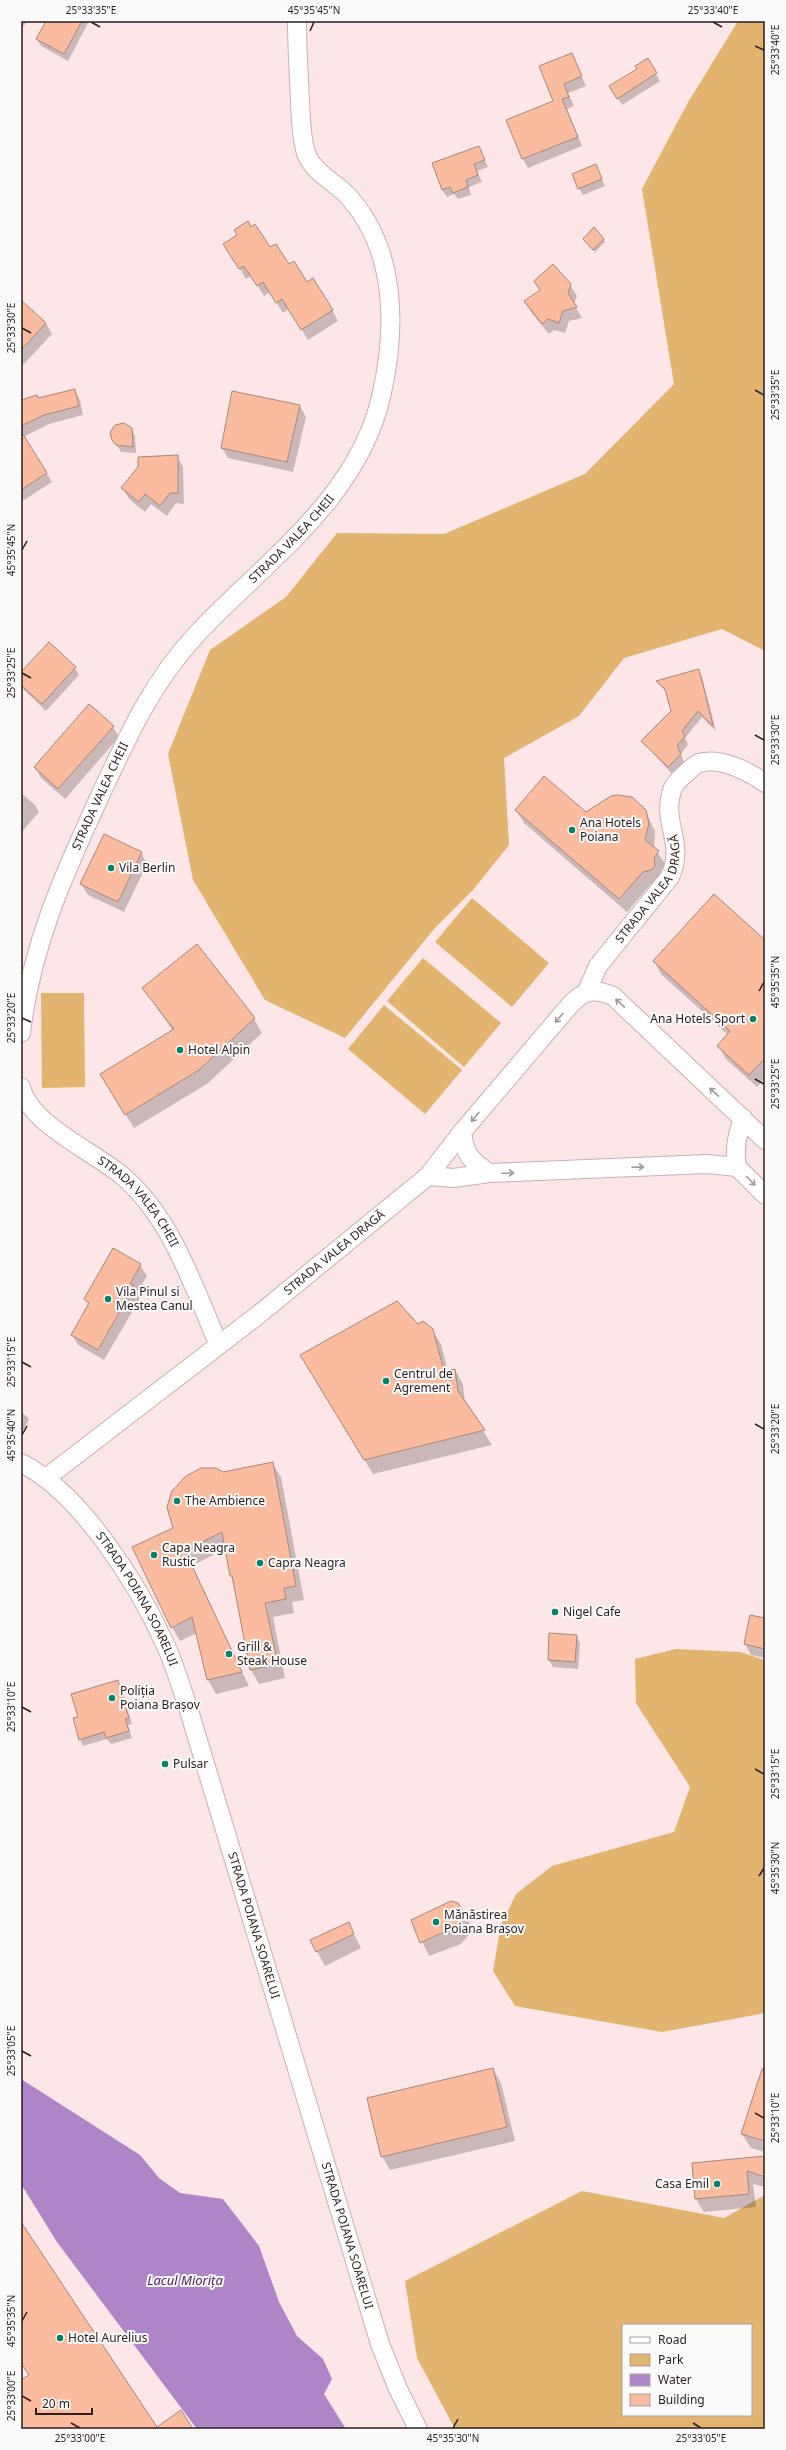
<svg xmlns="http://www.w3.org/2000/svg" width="786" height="2450" font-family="'Noto Sans',sans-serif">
<rect width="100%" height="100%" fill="#fde6e7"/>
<!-- green -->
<g fill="#e2b46f" fill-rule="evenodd">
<path d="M738,21H765V651L722,629L624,658L579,716L504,758L509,845L473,890L434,929L345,1038L265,1000L193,880L168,754L210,650L286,597L337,533L444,534L585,474L674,384L642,189L687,104Z"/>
<path d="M472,898L549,963L512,1007L435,942Z"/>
<path d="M423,958L501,1023L464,1067L387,1001Z"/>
<path d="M41,993H84L85,1087L42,1088Z"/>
<path d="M384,1005L462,1070L425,1114L348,1049Z"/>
<path d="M676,1649L740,1652L765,1660V2013L662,2032L515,2006L493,1971L501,1925L516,1894L552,1866L674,1832L690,1787L636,1703L635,1659Z"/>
<path d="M582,2191L724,2218L765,2195V2429H455L417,2358L405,2281ZM623,2325H751V2415H623Z"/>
</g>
<!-- water -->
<path fill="#ae86c8" d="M21,2079L140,2155L159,2178L180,2193L223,2199L259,2246L279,2302L297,2336L323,2359L332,2379L324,2394L346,2429H197L57,2242L21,2184Z"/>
<!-- shadow -->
<g fill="#0003">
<path d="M21,21H28L21,29Z"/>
<path d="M47,21H89L68,61L41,46L37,39Z"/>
<path d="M571,54L586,86L568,93L574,106L567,109L582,146L528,168L523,159L554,102Z"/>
<path d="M648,60L660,81L622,105L610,86L638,69Z"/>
<path d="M479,147L488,167L477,171L482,182L469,187L471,195L458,199L454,194L447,197L442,190Z"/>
<path d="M596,165L605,186L583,195L579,188Z"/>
<path d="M251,228L307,283L332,310L338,321L308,340L289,309L283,313L270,292L264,296L251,276L246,279L231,254Z"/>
<path d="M584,239H604L605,242L595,252Z"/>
<path d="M535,281L570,285L577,296L574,304L582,318L569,321L565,333L554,330L549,334L531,312L525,301L540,291Z"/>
<path d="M21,301L46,323L52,334L22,366Z"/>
<path d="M75,391L80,400L83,415L49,424L23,437L52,482L21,502V401Z"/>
<path d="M300,406L306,417L293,472L228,458L222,448Z"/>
<path d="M131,429L135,436L136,453L121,452L113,440Z"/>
<path d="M177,456L183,467L184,504L176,503L167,516L151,504L145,512L129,499L123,488Z"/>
<path d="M49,643L75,668L79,675L46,711L21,687V673Z"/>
<path d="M698,670L702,677L716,731L702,717L685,738L688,744L681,754L684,762L672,774L642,741L672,711L667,693L657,682Z"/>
<path d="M113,727L119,737L65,799L41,778L35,767Z"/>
<path d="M21,793L35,805L39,812L21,833Z"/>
<path d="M625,796L637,802L648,817L655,831L654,848L666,865L661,872V880L658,883L651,884L627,912L524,823L516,810L586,814Z"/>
<path d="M141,853L147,864L124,912L88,895L81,884Z"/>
<path d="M765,942V1078L757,1087L726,1059L718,1046L728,1035L661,974L654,961Z"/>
<path d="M143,988L254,1019L262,1033L207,1084L134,1128L109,1088L173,1031Z"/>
<path d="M114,1250L140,1265L147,1276L137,1293L140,1298L104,1360L78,1345L72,1335L89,1306L85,1299Z"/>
<path d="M418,1325L432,1330L441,1344L448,1371L455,1370L463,1384L465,1403L492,1445L373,1474L309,1369Z"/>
<path d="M21,1411L29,1419L21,1435Z"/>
<path d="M272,1463L281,1477L304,1600L292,1602L294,1613L273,1617L285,1678L259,1684L251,1670L235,1582L231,1576L226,1548L192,1566L249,1686L216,1694L208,1680L197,1633L180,1641L172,1627L174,1528L223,1473Z"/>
<path d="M765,1619V1658L751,1655L745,1644Z"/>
<path d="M576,1636L580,1643L578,1669L553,1667L549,1660Z"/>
<path d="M118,1681L132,1724L128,1725L132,1738L111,1744L107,1739L83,1746L80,1739L79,1718Z"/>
<path d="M458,1904L470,1924L471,1932L461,1944L429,1956L412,1920Z"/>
<path d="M348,1923L361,1948L325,1966L311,1940Z"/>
<path d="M764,2064H765V2152L751,2148L742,2134Z"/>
<path d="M493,2069L501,2083L515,2141L390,2170L382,2156Z"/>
<path d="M765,2157V2187L753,2184L756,2207L704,2212L696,2199Z"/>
</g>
<!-- building -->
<g fill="#fbbb9f" stroke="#a7887b">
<path d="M46,21H82L64,54L36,39Z"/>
<path d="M572,53L582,76L564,84L569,97L562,99L578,137L522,159L506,120L553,101L539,66Z"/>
<path d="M648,58L657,73L617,99L609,86L637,69L635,66Z"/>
<path d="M479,146L485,160L474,164L478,175L466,180L468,187L453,193L450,187L442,190L432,163Z"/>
<path d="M596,164L602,179L578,189L572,174Z"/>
<path d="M248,221L251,227L255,224L270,247L276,244L289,264L294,261L307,282L313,278L333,310L301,330L282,299L276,303L263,282L257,286L244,266L239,269L223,244L237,235L234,230Z"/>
<path d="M594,227L604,239L593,250L583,239Z"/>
<path d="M553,264L571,284L568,293L577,307L563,311L559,323L548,319L542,324L524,301L540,290L534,281Z"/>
<path d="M21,300L46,323L21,350Z"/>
<path d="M75,389L79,406L44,415L21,426V400L37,395L38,398Z"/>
<path d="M232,391L300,405L287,462L221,448Z"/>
<path d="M124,423L132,428L133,447L116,445L112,440L110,432L115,425Z"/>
<path d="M21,431L47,473L21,490Z"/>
<path d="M178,455V493H170L160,506L145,494L139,502L121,488L138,467V457Z"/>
<path d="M49,642L76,667L42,704L21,685V672Z"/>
<path d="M699,669L713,726L698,711L682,731L685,736L677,746L681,754L668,767L641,741L671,711L665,689L656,681Z"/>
<path d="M89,704L114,726L58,789L34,767Z"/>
<path d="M544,776L586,812L611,796L618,795L632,797L646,810L649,823L645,840L659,851L654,858L655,866L651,870L643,872L619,899L515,810Z"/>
<path d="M104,834L142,852L118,902L80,884Z"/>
<path d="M714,894L765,940V1058L749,1075L717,1046L730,1031L653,961Z"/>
<path d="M197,944L255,1018L199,1070L125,1115L100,1074L174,1029L142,988Z"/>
<path d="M113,1248L141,1264L130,1284L134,1286L98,1350L71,1335L89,1303L84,1299Z"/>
<path d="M397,1301L418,1324L423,1321L433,1329L444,1371L455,1369L458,1391L485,1430L364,1460L300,1355Z"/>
<path d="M273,1462L296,1586L284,1588L286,1599L265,1603L278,1664L250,1670L232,1576H230L222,1532L185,1551L242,1672L207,1680L192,1617L171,1628L132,1547L173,1528L167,1507L172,1491L186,1476L201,1468H216L223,1472Z"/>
<path d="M750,1615L765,1618V1649L744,1644Z"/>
<path d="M549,1633L577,1635L575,1662L548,1660Z"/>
<path d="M118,1680L129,1718L125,1719L129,1731L106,1738L104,1732L79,1740L73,1718L78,1717L71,1694Z"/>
<path d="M451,1901L458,1903L462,1909L463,1918L459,1925L420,1943L411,1920Z"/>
<path d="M349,1922L354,1934L316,1952L310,1940Z"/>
<path d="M493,2068L507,2127L381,2157L367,2098Z"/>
<path d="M762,2069L765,2070V2141L741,2134Z"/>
<path d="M765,2156V2177L747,2171L749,2194L695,2199L692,2163Z"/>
<path d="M21,2222L157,2427L181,2410L193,2429H21V2380L29,2375L21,2363Z"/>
</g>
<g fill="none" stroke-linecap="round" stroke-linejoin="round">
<!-- minor casing -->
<g stroke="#d1adaf" stroke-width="20">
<g id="minor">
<path id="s1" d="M587,991L598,966L670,877C685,843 663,825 671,794C672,786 679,779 685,774C689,771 695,764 699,763C721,757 748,771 765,783"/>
<path id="s2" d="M21,1033C31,947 63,876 99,798C126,740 151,683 196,635C264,562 357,500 381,397C397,328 397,248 346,194C333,181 313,172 306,153C301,137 301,119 300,102C299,75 297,48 297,21"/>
<path id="s3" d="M21,1087C30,1126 98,1153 126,1179C174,1223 193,1287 219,1345"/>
<path d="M462,1132C465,1155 470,1160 489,1173"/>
<path d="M737,1167C734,1149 737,1136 743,1118"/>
<path d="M737,1167L765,1195"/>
<path d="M428,1176L454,1178L489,1173L707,1164L737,1167"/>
<path id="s4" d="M21,1463C80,1492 138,1584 165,1644C174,1663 180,1684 187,1704L380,2344L398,2389L418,2429"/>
<path id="s5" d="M46,1478L258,1315L428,1176L462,1132L570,1005C584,990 594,988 613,996L765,1140"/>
</g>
</g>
<!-- minor -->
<use href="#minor" stroke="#fff" stroke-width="18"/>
</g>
<!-- one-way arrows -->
<defs><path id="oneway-shaft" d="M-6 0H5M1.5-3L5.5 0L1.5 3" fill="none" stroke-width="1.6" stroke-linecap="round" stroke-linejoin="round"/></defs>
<g stroke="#a09a9a">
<use href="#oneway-shaft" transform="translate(620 1003) rotate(-137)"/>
<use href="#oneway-shaft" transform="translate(559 1018) rotate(130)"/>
<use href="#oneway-shaft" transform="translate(714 1092) rotate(-137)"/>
<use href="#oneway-shaft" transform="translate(475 1117) rotate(130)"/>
<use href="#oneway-shaft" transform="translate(638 1167) rotate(-2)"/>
<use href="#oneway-shaft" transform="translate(508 1173) rotate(-2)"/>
<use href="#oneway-shaft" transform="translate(751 1181) rotate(45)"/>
</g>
<!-- ticks -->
<path fill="none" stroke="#2b1e1f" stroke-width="1.5" d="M91,22L100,27M713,22L722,27M310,31L314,22M755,46L764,50M22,328L31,333M755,390L764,395M22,550L27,541M22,673L31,678M755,735L764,740M759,991L764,982M22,1018L31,1022M755,1079L764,1084M22,1362L31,1367M755,1424L764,1429M22,1435L27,1426M22,1707L31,1712M755,1769L764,1774M759,1876L764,1868M22,2051L31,2056M755,2113L764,2118M22,2321L27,2312M22,2396L31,2401M71,2423L80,2428M693,2423L701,2428M453,2428L458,2419"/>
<!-- markers -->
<g fill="#018365" stroke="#fafafa" stroke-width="1.5">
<circle cx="572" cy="830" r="4"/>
<circle cx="111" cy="868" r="4"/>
<circle cx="753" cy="1019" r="4"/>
<circle cx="180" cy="1050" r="4"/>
<circle cx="108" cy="1299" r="4"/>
<circle cx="386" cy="1381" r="4"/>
<circle cx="177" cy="1501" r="4"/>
<circle cx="154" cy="1555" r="4"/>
<circle cx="260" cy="1563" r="4"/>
<circle cx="555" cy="1612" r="4"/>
<circle cx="229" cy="1654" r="4"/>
<circle cx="112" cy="1698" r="4"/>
<circle cx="165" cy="1764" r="4"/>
<circle cx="436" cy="1922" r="4"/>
<circle cx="717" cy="2184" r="4"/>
<circle cx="60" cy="2338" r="4"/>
</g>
<g text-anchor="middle" stroke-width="4" stroke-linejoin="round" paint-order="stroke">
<!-- street labels -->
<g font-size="12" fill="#2b1e1f" stroke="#fafafa">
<text dy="4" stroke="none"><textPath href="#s2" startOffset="575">STRADA VALEA CHEII</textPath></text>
<text dy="4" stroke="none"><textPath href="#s2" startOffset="251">STRADA VALEA CHEII</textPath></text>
<text dy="4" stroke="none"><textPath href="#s1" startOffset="122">STRADA VALEA DRAGĂ</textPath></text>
<text dy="4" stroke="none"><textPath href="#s3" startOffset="167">STRADA VALEA CHEII</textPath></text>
<text dy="4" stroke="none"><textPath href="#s5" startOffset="366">STRADA VALEA DRAGĂ</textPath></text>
<text dy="4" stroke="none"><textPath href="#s4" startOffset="182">STRADA POIANA SOARELUI</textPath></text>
<text dy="4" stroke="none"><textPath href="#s4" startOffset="530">STRADA POIANA SOARELUI</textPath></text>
<text dy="4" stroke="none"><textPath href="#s4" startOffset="854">STRADA POIANA SOARELUI</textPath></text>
</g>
<!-- poi labels -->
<g font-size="12" fill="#2b1e1f" stroke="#fafafa" text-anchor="start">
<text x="580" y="827">Ana Hotels<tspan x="580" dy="14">Poiana</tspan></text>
<text x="119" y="872">Vila Berlin</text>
<text x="745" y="1023" text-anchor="end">Ana Hotels Sport</text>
<text x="188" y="1054">Hotel Alpin</text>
<text x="116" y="1296">Vila Pinul si<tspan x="116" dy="14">Mestea Canul</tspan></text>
<text x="394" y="1378">Centrul de<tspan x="394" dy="14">Agrement</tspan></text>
<text x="185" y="1505">The Ambience</text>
<text x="162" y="1552">Capa Neagra<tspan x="162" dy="14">Rustic</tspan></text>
<text x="268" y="1567">Capra Neagra</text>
<text x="563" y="1616">Nigel Cafe</text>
<text x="237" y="1651">Grill &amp;<tspan x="237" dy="14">Steak House</tspan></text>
<text x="120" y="1695">Poliția<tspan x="120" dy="14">Poiana Brașov</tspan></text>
<text x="173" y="1768">Pulsar</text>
<text x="444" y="1919">Mănăstirea<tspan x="444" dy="14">Poiana Brașov</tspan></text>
<text x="709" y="2188" text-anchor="end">Casa Emil</text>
<text x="68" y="2342">Hotel Aurelius</text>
</g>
<!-- water labels -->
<g font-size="13" font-style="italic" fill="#4e1968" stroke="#fafafa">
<text x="185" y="2285">Lacul Miorița</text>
</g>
</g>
<!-- border -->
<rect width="786" height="2450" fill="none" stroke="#fafafa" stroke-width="44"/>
<!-- legend -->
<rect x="622" y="2324" width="130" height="92" fill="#fafafa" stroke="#a7a2a2"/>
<rect x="630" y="2337" width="20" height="6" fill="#ffffff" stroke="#a7a2a2"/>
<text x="658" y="2344" font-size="12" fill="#2b1e1f">Road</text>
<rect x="630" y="2354" width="20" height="12" fill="#e2b46f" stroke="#a7a2a2"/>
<text x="658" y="2364" font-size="12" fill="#2b1e1f">Park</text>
<rect x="630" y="2374" width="20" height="12" fill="#ae86c8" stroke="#a7a2a2"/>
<text x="658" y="2384" font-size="12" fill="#2b1e1f">Water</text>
<rect x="630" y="2394" width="20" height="12" fill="#fbbb9f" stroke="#a7a2a2"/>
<text x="658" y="2404" font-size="12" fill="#2b1e1f">Building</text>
<!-- scale -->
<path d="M36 2408v6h56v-6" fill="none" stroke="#2b1e1f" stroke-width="2"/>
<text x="42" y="2408" font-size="12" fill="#2b1e1f" stroke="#fafafa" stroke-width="3" paint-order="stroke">20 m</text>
<rect x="22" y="22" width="742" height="2406" fill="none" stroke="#2b1e1f" stroke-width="1.5"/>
<g font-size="10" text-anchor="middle" fill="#2b1e1f">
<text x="91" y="14">25°33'35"E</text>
<text x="314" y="14">45°35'45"N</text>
<text x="713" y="14">25°33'40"E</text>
<text transform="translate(775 50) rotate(-90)" y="4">25°33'40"E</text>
<text transform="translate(11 328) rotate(-90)" y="4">25°33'30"E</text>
<text transform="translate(775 395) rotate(-90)" y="4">25°33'35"E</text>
<text transform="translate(11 550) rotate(-90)" y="4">45°35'45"N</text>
<text transform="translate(11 673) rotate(-90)" y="4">25°33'25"E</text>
<text transform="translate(775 740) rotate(-90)" y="4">25°33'30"E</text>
<text transform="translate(775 982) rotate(-90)" y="4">45°35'35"N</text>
<text transform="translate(11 1018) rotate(-90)" y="4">25°33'20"E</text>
<text transform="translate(775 1084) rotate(-90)" y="4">25°33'25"E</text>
<text transform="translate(11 1362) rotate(-90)" y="4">25°33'15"E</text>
<text transform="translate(775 1429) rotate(-90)" y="4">25°33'20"E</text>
<text transform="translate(11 1435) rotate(-90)" y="4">45°35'40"N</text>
<text transform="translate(11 1707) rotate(-90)" y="4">25°33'10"E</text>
<text transform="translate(775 1774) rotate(-90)" y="4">25°33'15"E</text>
<text transform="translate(775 1868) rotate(-90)" y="4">45°35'30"N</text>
<text transform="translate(11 2051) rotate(-90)" y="4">25°33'05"E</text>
<text transform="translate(775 2118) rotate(-90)" y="4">25°33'10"E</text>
<text transform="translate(11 2321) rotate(-90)" y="4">45°35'35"N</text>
<text transform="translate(11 2396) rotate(-90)" y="4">25°33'00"E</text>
<text x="80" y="2442">25°33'00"E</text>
<text x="453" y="2442">45°35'30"N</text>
<text x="701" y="2442">25°33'05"E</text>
</g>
</svg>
